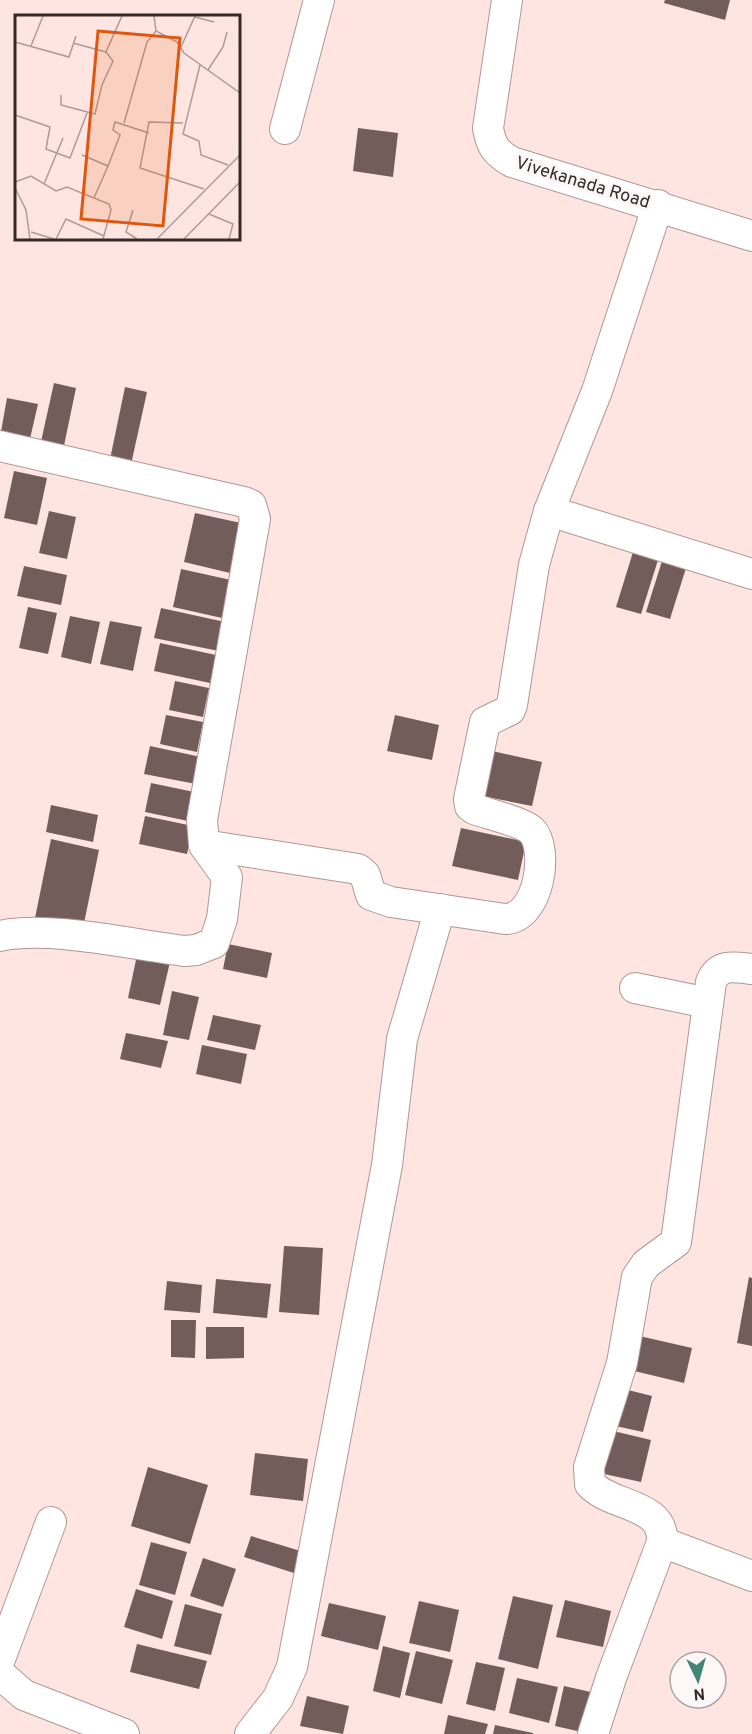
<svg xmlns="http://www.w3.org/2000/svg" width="752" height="1734" font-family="Overpass,sans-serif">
<rect width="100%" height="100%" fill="#ffe5e1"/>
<!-- building -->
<g fill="#735d5a">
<path d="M665,0H730L725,20L664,3Z"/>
<path d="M358,128L398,133L393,177L353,171Z"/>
<path d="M54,383L76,388L61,460L38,455Z"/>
<path d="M125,387L147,392L130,469L109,464Z"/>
<path d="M7,398L38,404L29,443L0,437Z"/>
<path d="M14,471L47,478L37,525L4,518Z"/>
<path d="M49,511L76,517L67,559L39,553Z"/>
<path d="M195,513L241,523L230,573L184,562Z"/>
<path d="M633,552L658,560L641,614L616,607Z"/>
<path d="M662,561L686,568L670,619L646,612Z"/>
<path d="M24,566L67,575L61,605L17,596Z"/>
<path d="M181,569L231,580L222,618L173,607Z"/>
<path d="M28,607L57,613L48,654L19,648Z"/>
<path d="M161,608L225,622L219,651L154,638Z"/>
<path d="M70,616L100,622L91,664L61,657Z"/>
<path d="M110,621L142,627L133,671L100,664Z"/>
<path d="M160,643L216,655L210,683L154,671Z"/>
<path d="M175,681L209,688L203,717L169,710Z"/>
<path d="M166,715L203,722L197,752L160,744Z"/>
<path d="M395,715L439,725L432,760L387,751Z"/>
<path d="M150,746L201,757L196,784L144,774Z"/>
<path d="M492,751L542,762L532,806L482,796Z"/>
<path d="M151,783L199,793L193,822L145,812Z"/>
<path d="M51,805L98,815L93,842L46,832Z"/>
<path d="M145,816L193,826L187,854L139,844Z"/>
<path d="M461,828L526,842L518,880L452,866Z"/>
<path d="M51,839L99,850L82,933L34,923Z"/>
<path d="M228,944L272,953L267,978L223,969Z"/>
<path d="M137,955L170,962L160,1005L128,998Z"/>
<path d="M172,991L199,997L189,1040L163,1035Z"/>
<path d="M213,1015L261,1025L255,1050L207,1040Z"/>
<path d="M126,1033L168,1041L161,1068L120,1059Z"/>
<path d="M202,1045L247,1054L241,1084L196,1074Z"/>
<path d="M284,1246L323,1248L319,1315L279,1312Z"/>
<path d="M749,1277L752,1278V1346L737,1343Z"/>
<path d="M216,1279L271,1284L267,1318L213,1313Z"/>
<path d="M167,1281L202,1285L200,1313L164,1310Z"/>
<path d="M171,1320H196L195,1358L171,1357Z"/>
<path d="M206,1327H244V1358L206,1359Z"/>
<path d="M635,1335L692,1348L684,1383L626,1369Z"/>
<path d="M620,1388L652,1396L643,1432L611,1425Z"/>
<path d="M605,1429L651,1440L641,1482L595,1472Z"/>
<path d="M255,1453L308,1459L303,1501L250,1495Z"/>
<path d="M148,1467L208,1485L190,1544L131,1526Z"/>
<path d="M251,1536L304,1552L297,1574L244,1557Z"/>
<path d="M151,1542L187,1552L175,1595L139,1585Z"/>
<path d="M203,1558L236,1569L223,1607L190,1596Z"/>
<path d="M136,1589L173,1601L162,1639L124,1627Z"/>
<path d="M513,1596L553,1605L538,1669L498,1659Z"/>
<path d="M565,1600L611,1611L603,1647L556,1637Z"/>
<path d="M419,1601L459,1610L450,1652L409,1643Z"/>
<path d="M329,1603L386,1616L378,1650L321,1636Z"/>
<path d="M185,1604L222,1614L211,1655L174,1646Z"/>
<path d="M137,1644L207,1661L199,1689L130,1672Z"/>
<path d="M383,1646L410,1653L400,1698L373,1691Z"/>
<path d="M416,1651L453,1660L442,1704L405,1695Z"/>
<path d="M476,1662L505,1668L495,1711L466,1704Z"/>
<path d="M517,1678L558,1687L549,1723L509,1713Z"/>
<path d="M564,1686L595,1693L586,1733L555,1726Z"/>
<path d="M307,1696L349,1706L343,1734L300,1726Z"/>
<path d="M448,1715L488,1724L485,1734H444Z"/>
<path d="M495,1725L533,1733V1734H493Z"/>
</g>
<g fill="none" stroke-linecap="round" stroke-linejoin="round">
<!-- street casing -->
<g stroke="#af9794" stroke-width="32">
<g id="street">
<path d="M507,0L488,128C491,146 496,153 512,162L752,236"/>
<path d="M285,129L319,0"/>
<path d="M658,205L597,391L549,511L752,574"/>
<path d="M0,446L244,502L251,505L255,519L202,820L204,845L227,877L222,919L214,943L196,950L185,951C134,945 48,925 0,936"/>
<path d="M204,845L358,869L365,875L371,895L391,902L505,919C539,919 550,848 531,830C522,822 488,814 474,809L470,806L469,799L485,722L510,710L512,705L534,565L549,511"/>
<path d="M635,988L708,1003"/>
<path d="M662,1542L752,1576"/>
<path d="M0,1659L51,1522"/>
<path d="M0,1674L24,1695L124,1734"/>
<path d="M250,1734L278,1698L292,1667L387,1165L402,1039L440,909"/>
<path d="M593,1734L611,1678L662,1542C665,1503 611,1507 590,1484L589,1467L622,1363L637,1277L646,1264L676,1242L711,982C719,963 734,967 752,969"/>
</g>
</g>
<!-- street -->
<use href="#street" stroke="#fff" stroke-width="30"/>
</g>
<g text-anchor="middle" stroke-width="6" stroke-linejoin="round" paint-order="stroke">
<!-- street labels -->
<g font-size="18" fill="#342a29" stroke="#fdf7f7">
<text transform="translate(583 182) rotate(17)" y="6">Vivekanada Road</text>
</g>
</g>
<!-- overview -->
<g transform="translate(15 15)">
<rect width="225" height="225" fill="#ffe5e1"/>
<path fill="none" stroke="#ae9a97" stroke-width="1.5" d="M139,1L141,16L162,27L169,38L225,78M180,2L199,7M0,27L54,42L61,21M58,28L91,37M16,31L28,1M166,32L180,1M185,50L168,119L184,126L186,140L213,150M193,55L208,32L212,17M46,80V90L80,99L87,70L98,46L91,37L107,1M0,100L35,112L31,134L55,143L72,98M109,108L132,27L141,16M168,108L134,107L125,153L189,174M67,140L93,151L79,183M93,151L105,120L98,115L100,107L134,118M0,167L16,161L41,176L52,172L94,189L96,195L88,224M29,169L48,123M0,173L11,195L15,224M118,195L111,217L122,224M194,199L218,209L214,224M16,217L39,224M41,224L51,204L89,221M142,224L225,140M169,224L225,167"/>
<path fill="#df570d" fill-opacity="0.15" stroke="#df570d" stroke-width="3" d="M83,16L165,23L148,211L66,204Z"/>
<rect width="225" height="225" fill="none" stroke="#342a29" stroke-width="3"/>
</g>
<!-- north arrow -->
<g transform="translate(698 1680) rotate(175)"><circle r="28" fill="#fdf7f7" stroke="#ada5a5" stroke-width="1.5"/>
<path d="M0-4.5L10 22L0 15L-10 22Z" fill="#438576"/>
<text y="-9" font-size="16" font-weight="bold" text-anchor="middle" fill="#342a29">N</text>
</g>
</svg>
